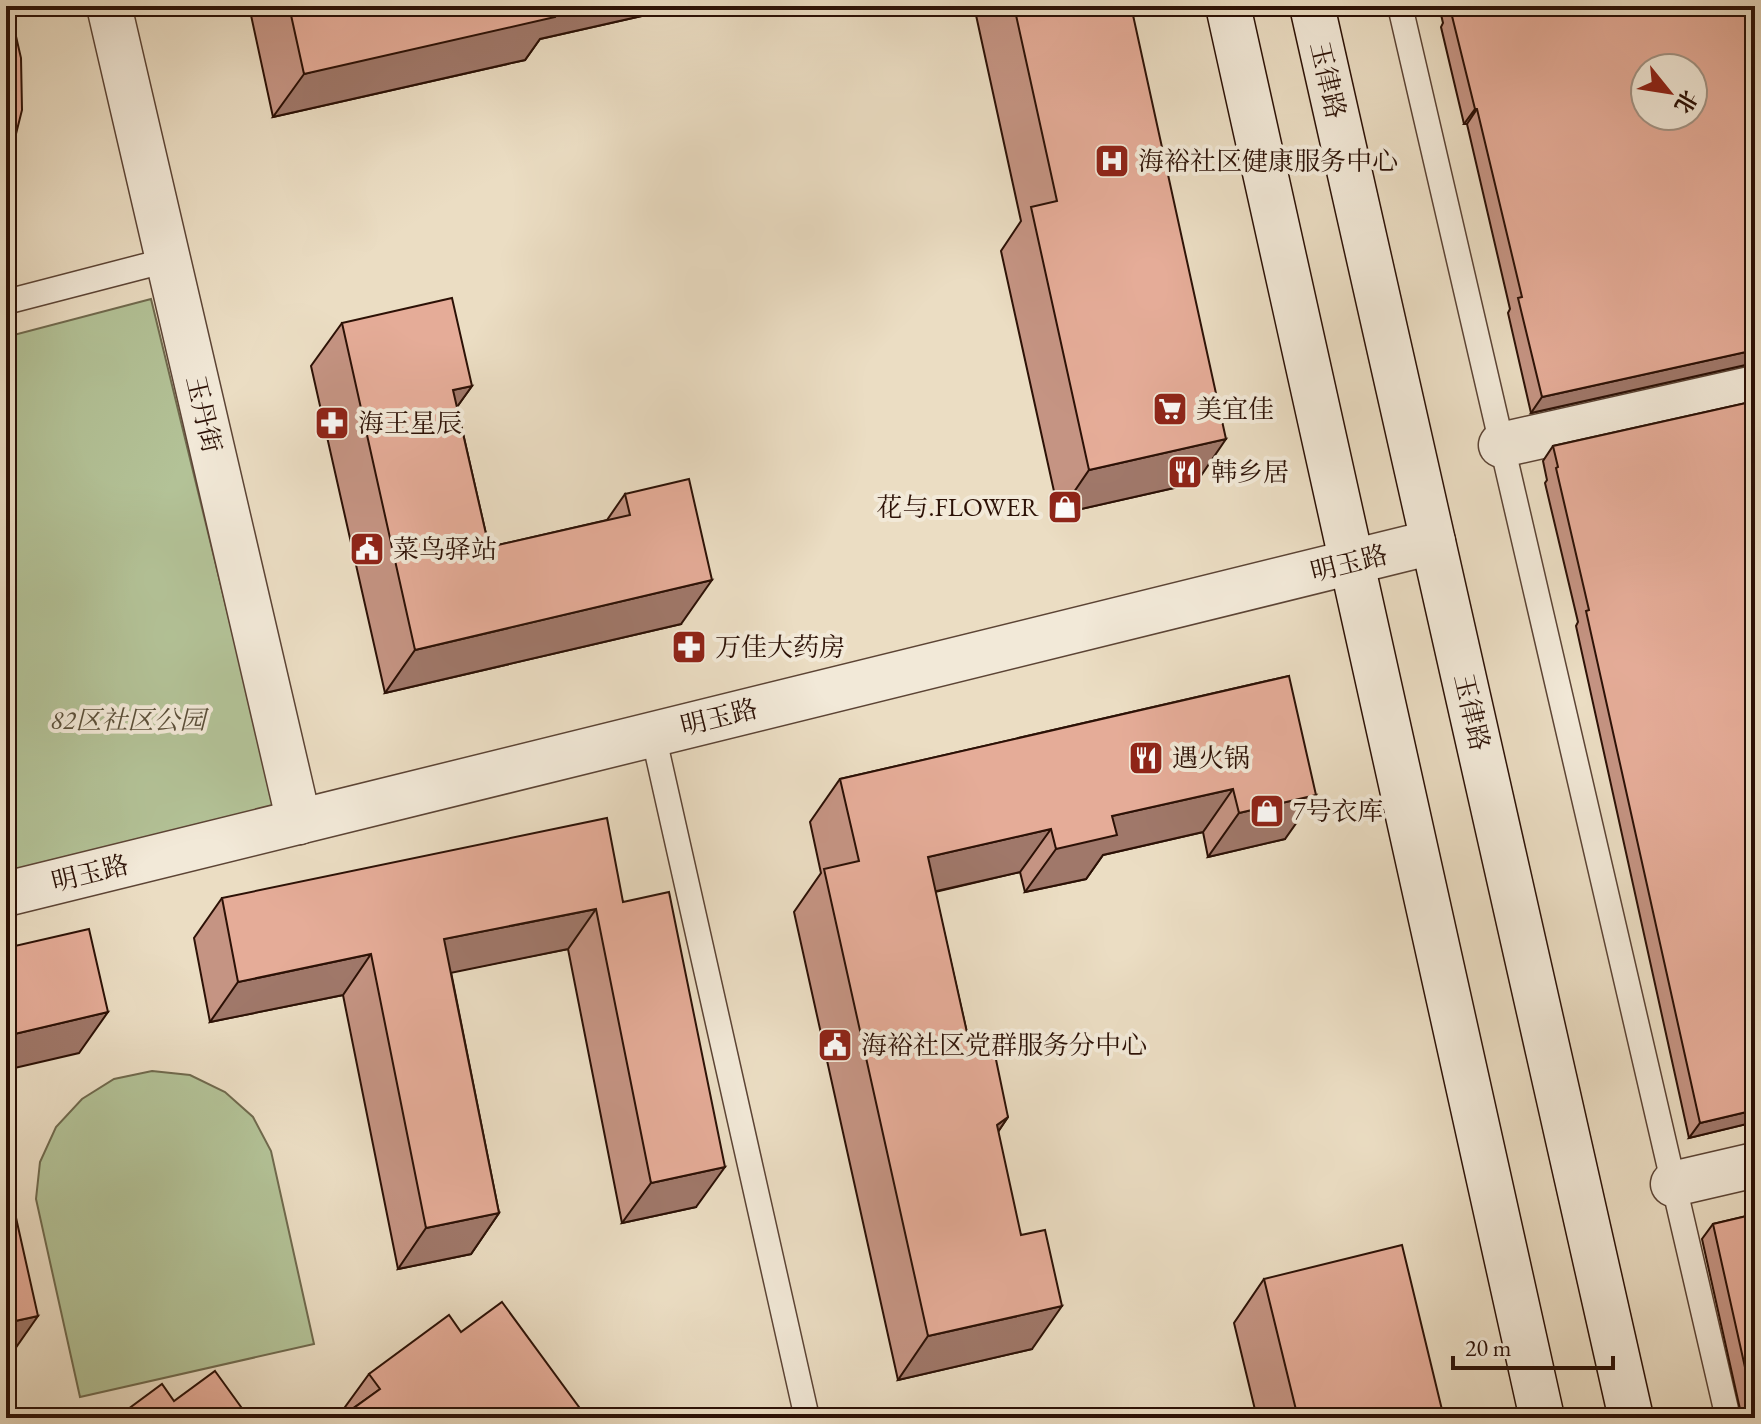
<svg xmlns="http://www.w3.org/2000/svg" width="1761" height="1424" font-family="'EB Garamond','Noto Serif SC',serif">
<rect width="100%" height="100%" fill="#ebddc3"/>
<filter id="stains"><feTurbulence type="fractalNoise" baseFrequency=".0025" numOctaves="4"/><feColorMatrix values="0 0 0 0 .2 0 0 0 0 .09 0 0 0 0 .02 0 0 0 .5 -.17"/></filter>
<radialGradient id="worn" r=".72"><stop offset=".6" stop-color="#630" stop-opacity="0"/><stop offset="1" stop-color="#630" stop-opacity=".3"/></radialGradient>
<!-- green -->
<g fill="#b3c297" stroke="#706a4e" stroke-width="2">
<path d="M151,299L277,815L6,878V337Z"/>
<path d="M152,1071L190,1075L225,1092L253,1117L271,1151L314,1344L80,1397L36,1199L40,1162L56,1127L82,1099L114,1079Z"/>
</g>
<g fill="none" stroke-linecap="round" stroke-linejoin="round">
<!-- service casing -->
<g stroke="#5c4435" stroke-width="27">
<g id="service">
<path d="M1400,6L1728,1418"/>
<path d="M6,302L168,260"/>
<path d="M653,734L807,1418"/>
</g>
</g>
<!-- minor casing -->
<g stroke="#5c4435" stroke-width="47">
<g id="minor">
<path d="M1501,445L1755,388"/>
<path d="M1673,1184L1755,1165"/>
</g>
</g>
<!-- tertiary casing -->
<g stroke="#5c4435" stroke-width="47">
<g id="tertiary">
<path d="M109,6L299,822"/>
<path d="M6,894L1433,542"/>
</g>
</g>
<!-- secondary casing -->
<g stroke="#2c1106" stroke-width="47">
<g id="secondary">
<path d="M1228,6L1542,1418"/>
<path d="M1312,6L1631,1418"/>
</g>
</g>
<!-- service -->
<use href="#service" stroke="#f2e9d8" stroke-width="24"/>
<!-- minor -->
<use href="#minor" stroke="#f2e9d8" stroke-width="44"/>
<!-- tertiary -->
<use href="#tertiary" stroke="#f2e9d8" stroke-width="44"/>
<!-- secondary -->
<use href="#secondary" stroke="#f2e9d8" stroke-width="44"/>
</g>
<!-- wall -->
<g fill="#c59483" stroke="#2c1106" stroke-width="2">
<path d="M249,6H686L540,39L525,60L273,117Z"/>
<path d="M974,6H1131L1196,483L1059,514L1001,251L1021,221Z"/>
<path d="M1439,6H1755L1753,55L1750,364L1531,413L1508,313L1510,309L1467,124H1464L1441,27L1443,23Z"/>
<path d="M342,323L472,386L457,407L489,547L607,520L625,494L681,624L385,693L311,366Z"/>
<path d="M1755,401V1122L1689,1138L1576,626L1578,622L1545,483L1547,480L1543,461L1553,446Z"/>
<path d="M1289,676L1285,839L1208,857L1203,832L1103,855L1086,879L1025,892L1020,872L935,892L972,1055L1008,1117L998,1132L1032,1349L898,1380L794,912L821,873L810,822L840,779Z"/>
<path d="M222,898L623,902L696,1207L622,1223L568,949L451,972L499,1213L471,1254L398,1269L343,995L210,1022L194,938Z"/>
<path d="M1755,1214V1418H1742L1702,1239L1713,1224Z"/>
<path d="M1264,1279L1444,1418H1257L1234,1323Z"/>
<path d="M461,1332L342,1416L340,1414L369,1374Z"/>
</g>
<!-- shaded-wall -->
<g fill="#a0786a" stroke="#2c1106" stroke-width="2">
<path d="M546,6H686L540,39L525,60L273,117L304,74Z"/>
<path d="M1755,42V55L1740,58L1750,43Z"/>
<path d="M1475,109H1477L1467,124H1464Z"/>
<path d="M1755,350V364H1750L1531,413L1542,397Z"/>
<path d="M472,386L441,429L453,390Z"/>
<path d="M1226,439L1196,483L1059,514L1089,470Z"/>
<path d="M712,580L681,624L385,693L415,650Z"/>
<path d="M1233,789L1203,832L1103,855L1086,879L1025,892L1056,849L1112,816Z"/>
<path d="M1316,795L1285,839L1208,857L1239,813Z"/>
<path d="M1051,829L1020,872L897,900L928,857Z"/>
<path d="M596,909L568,949L416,980L444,939Z"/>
<path d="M371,954L343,995L210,1022L238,982Z"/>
<path d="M108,1012L79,1053L6,1070V1036Z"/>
<path d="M1755,1110V1122L1689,1138L1700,1123Z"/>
<path d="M1008,1117L978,1161L997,1125Z"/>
<path d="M725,1167L696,1207L622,1223L651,1183Z"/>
<path d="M499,1213L471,1254L398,1269L426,1228Z"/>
<path d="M1062,1306L1032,1349L898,1380L928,1336Z"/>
<path d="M38,1316L10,1356L6,1357V1323Z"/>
</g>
<!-- building -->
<g fill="#e5ac98" stroke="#2c1106" stroke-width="2" fill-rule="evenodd">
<path d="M6,6H9L21,58L22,110L15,138L6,155Z"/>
<path d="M289,6H553L555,17L304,74Z"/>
<path d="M1014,6H1131L1226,439L1089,470L1031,207L1057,201Z"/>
<path d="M1454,6H1755V42L1750,43L1755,63V350L1542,397L1518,298L1522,297L1477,109H1475L1451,12L1455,11ZM1645,68H1693V116H1645Z"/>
<path d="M452,298L472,386L453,390L489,547L630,515L625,494L689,479L712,580L415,650L342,323Z"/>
<path d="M1755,401V1110L1700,1123L1586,611L1589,610L1556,468L1558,467L1553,446Z"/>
<path d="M1289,676L1316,795L1239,813L1233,789L1112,816L1117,835L1056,849L1051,829L928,857L972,1055L994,1050L1008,1117L997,1125L1021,1235L1045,1230L1062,1306L928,1336L824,869L859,861L840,779Z"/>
<path d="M607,818L623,902L669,892L725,1167L651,1183L596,909L444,939L499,1213L426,1228L371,954L238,982L222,898Z"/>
<path d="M89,929L108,1012L6,1036V948Z"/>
<path d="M6,1173L38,1316L6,1323Z"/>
<path d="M1755,1214V1412L1713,1224Z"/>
<path d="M1402,1245L1444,1418H1298L1264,1279Z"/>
<path d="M502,1302L587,1418H340L380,1389L369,1374L449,1315L461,1332Z"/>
<path d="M215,1371L249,1418H116L162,1384L174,1401Z"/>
<path d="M601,1411L606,1418H592Z"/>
</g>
<!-- icons -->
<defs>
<g id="hospital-square" transform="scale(1.8)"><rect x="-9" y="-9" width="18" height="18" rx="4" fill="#8f2418" stroke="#f2e9d8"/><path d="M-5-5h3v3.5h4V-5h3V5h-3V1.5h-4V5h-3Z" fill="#fff"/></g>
<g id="supermarket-square" transform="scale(1.8)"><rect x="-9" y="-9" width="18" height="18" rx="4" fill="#8f2418" stroke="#f2e9d8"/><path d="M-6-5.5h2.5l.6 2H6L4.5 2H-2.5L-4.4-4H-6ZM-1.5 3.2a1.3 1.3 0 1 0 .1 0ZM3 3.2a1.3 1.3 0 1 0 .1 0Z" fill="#fff"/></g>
<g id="pharmacy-square" transform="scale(1.8)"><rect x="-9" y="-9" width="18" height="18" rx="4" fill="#8f2418" stroke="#f2e9d8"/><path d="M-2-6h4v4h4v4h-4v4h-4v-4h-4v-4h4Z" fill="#fff"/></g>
<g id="restaurant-square" transform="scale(1.8)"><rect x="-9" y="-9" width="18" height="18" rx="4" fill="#8f2418" stroke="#f2e9d8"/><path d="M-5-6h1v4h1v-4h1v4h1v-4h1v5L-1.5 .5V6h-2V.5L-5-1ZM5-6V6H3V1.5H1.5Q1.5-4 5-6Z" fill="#fff"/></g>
<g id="shop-square" transform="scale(1.8)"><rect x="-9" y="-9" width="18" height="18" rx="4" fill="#8f2418" stroke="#f2e9d8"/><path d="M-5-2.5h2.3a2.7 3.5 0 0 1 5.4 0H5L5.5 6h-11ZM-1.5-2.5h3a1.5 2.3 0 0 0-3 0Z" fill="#fff"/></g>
<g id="civic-square" transform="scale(1.8)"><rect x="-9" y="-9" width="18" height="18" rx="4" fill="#8f2418" stroke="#f2e9d8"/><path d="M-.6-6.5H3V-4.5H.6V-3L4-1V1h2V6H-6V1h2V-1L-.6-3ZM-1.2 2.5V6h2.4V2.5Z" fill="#fff"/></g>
</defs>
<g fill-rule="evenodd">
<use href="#hospital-square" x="1112" y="161"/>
<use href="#supermarket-square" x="1170" y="409"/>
<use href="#pharmacy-square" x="332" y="423"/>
<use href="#restaurant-square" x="1185" y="472"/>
<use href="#shop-square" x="1065" y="507"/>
<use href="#civic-square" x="367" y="549"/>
<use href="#pharmacy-square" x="689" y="647"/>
<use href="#restaurant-square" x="1146" y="758"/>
<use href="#shop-square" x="1267" y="811"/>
<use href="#civic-square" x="835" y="1045"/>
</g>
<g text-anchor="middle" stroke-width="8" stroke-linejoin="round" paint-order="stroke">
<!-- street labels -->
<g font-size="26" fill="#2c1106" stroke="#f2e9d8">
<text transform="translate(1328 80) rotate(77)" y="9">玉律路</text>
<text transform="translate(204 414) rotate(77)" y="9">玉丹街</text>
<text transform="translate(1349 563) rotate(-14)" y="9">明玉路</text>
<text transform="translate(1472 712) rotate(77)" y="9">玉律路</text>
<text transform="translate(719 717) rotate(-14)" y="9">明玉路</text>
<text transform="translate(90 873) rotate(-14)" y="9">明玉路</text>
</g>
<!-- poi labels -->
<g font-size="26" fill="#2c1106" stroke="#f2e9d8" text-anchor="start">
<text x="1138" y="170">海裕社区健康服务中心</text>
<text x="1196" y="418">美宜佳</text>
<text x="358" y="432">海王星辰</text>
<text x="1211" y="481">韩乡居</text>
<text x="1039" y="516" text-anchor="end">花与.FLOWER</text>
<text x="393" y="558">菜鸟驿站</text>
<text x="715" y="656">万佳大药房</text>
<text x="1172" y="767">遇火锅</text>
<text x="1293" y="820">7号衣库</text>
<text x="861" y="1054">海裕社区党群服务分中心</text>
</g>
<!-- park labels -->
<g font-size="26" font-style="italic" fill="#5b4f39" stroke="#f2e9d8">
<text x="128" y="729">82区社区公园</text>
</g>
</g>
<!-- margin -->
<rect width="1761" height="1424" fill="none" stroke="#ebddc3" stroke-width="32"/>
<rect x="8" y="8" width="1745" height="1408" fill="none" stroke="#2c1106" stroke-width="4"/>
<rect x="16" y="16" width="1729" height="1392" fill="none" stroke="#2c1106" stroke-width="2"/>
<!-- north arrow -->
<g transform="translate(1669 92) rotate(120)"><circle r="38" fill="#f2e9d8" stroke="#a39384" stroke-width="2"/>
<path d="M0-6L14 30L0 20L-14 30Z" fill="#8f2418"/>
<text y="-12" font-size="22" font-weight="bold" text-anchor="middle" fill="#2c1106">北</text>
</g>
<!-- scale -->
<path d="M1453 1356v12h160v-12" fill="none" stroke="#2c1106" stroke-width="4"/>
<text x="1465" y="1356" font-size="24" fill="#2c1106" stroke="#f2e9d8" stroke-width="6" paint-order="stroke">20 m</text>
<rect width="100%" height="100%" filter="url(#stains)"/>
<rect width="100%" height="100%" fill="url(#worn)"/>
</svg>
